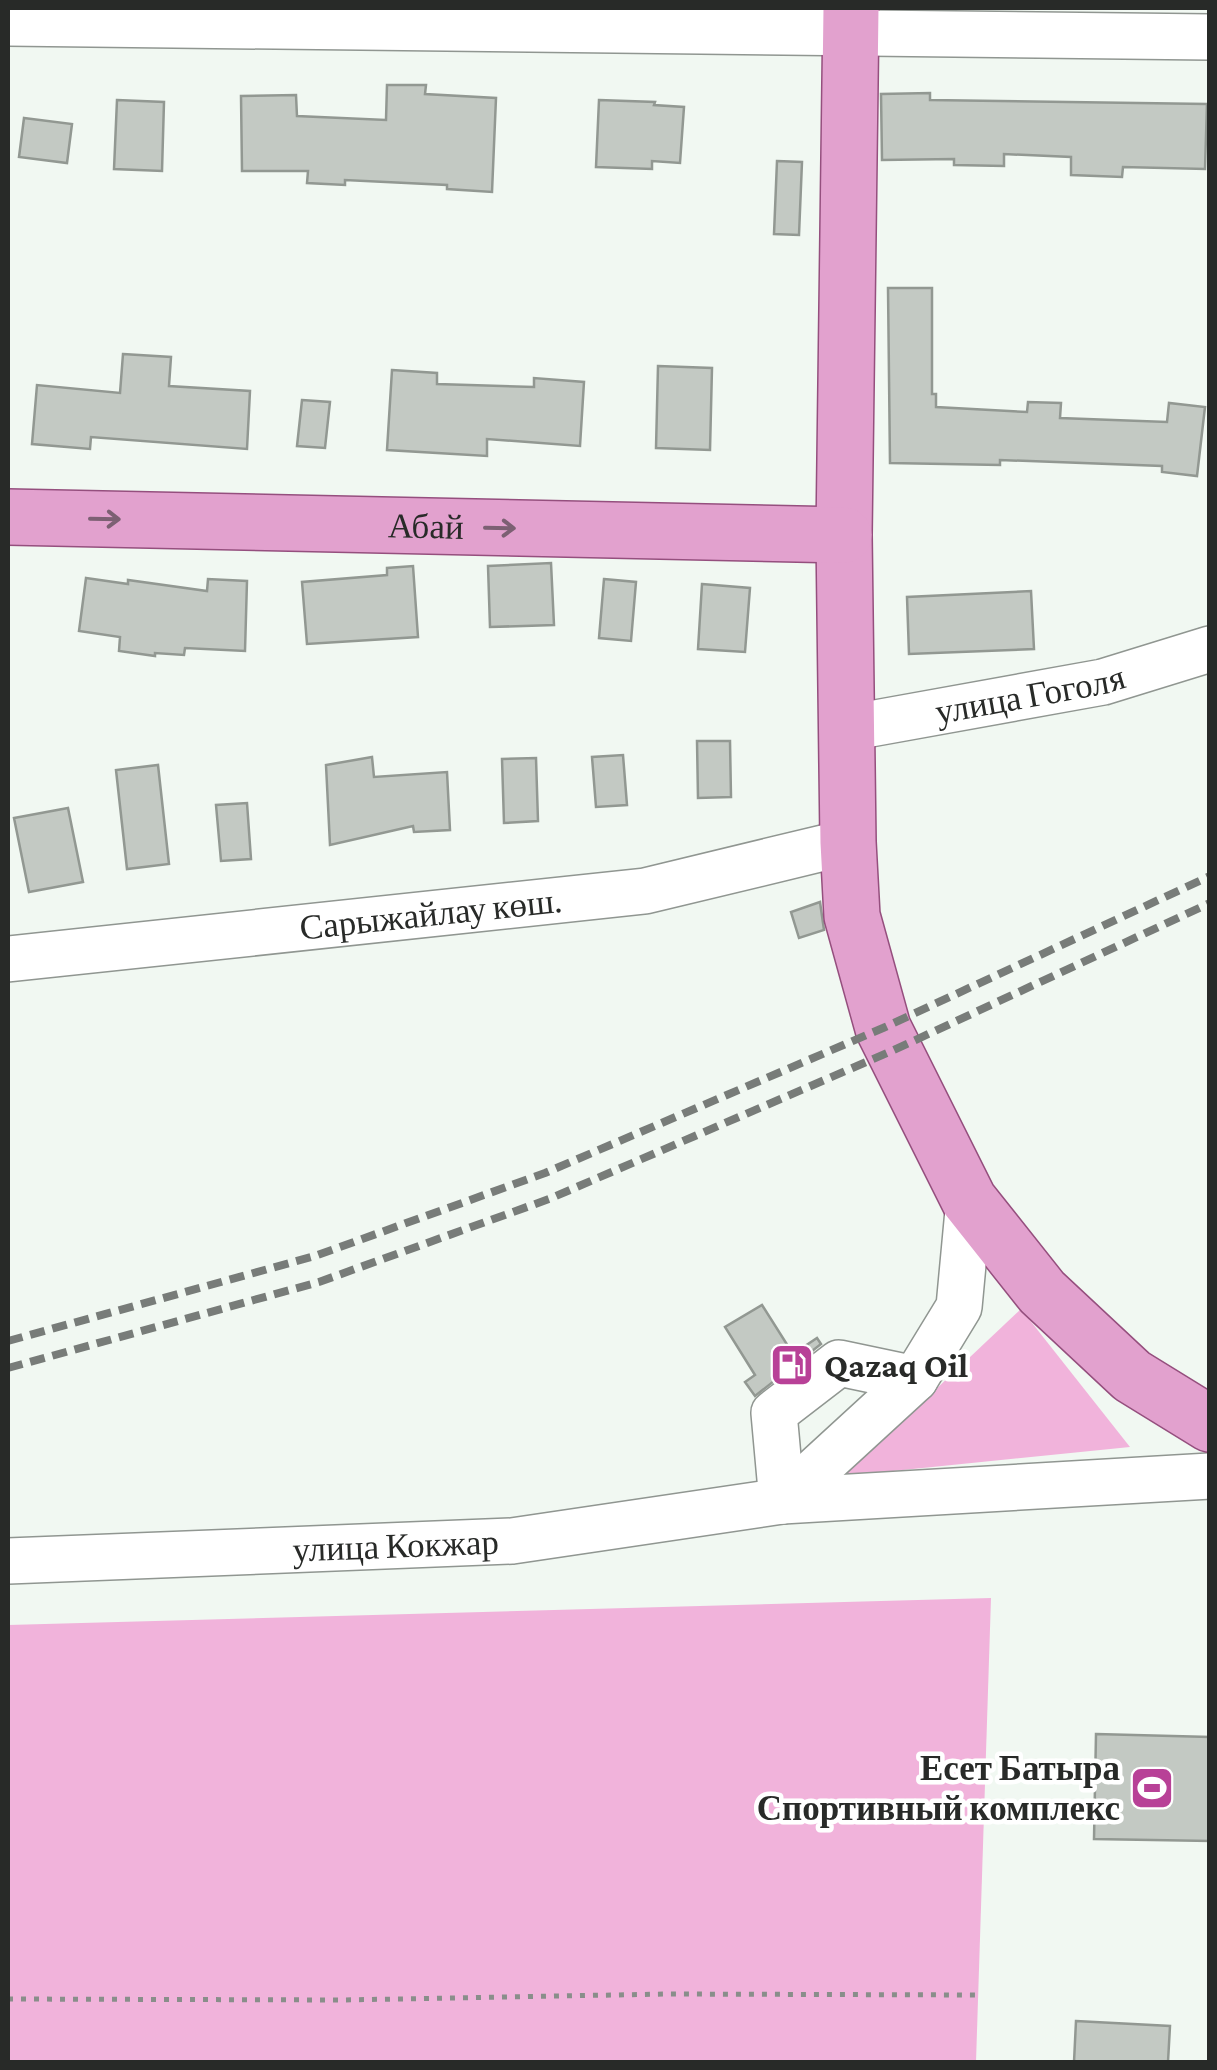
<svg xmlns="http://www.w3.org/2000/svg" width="1217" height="2070" font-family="'Crimson Pro',serif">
<rect width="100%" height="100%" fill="#f1f8f2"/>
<!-- green -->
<g fill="#f1b3db">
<path d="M1021,1309L1130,1447L844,1476Z"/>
<path d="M991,1598L976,2062H8V1625Z"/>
</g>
<!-- building -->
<g fill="#c3c9c3" stroke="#929892" stroke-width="2.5">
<path d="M387,85H426L425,94L496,98L492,192L447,189V185L345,180V185L307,183L308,171H242L241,96L296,95L297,116L386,120Z"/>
<path d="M930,93V100L1207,104L1205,169L1123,167L1122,177L1071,175V157L1004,154V166L954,165V159L882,160L881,94Z"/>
<path d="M117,100L164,102L162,171L114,169Z"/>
<path d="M599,100L655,102L654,105L684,107L680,163L652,161V169L596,167Z"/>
<path d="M24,118L72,124L67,163L19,157Z"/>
<path d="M777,161L802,162L799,235L774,234Z"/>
<path d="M888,288H932V394H936V407L1027,412L1028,402L1061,403L1060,418L1167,422L1169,403L1205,407L1197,476L1162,472V466L1000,460V465L890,463Z"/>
<path d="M123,354L171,357L169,386L250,391L247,449L91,437L90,449L32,444L37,385L120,393Z"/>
<path d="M658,366L712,368L710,450L656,448Z"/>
<path d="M392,370L437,373V384L534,387V378L584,382L580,446L487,439V456L387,450Z"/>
<path d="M302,400L330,402L325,448L297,446Z"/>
<path d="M551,563L554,625L490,627L488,566Z"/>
<path d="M413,566L418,637L307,644L302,582L387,575V568Z"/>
<path d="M86,578L128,584V580L207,591L208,579L247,581L245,651L185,648L184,655L155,653V656L119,651L120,637L79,631Z"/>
<path d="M604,579L636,582L631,641L599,638Z"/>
<path d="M702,584L750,588L745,652L698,649Z"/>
<path d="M1031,591L1034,649L909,654L907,597Z"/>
<path d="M697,741H730L731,797L698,798Z"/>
<path d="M623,755L627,805L596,807L592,757Z"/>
<path d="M372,757L374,777L447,772L450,830L414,832L413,826L330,845L326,765Z"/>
<path d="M536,758L538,821L504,823L502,759Z"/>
<path d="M158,765L169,864L127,869L116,770Z"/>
<path d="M247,803L251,859L221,861L216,805Z"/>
<path d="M68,808L83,882L29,892L14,818Z"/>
<path d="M820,902L824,930L799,938L791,912Z"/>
<path d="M762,1305L793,1354L817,1338L821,1344L755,1396L745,1382L755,1375L725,1327Z"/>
<path d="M1096,1734L1210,1737V1841L1094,1839Z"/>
<path d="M1076,2021L1170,2026L1168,2062H1074Z"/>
</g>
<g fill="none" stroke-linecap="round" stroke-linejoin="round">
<!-- minor casing -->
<g stroke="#909691" stroke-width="48">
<g id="minor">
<path d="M8,23L1210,37"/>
<path id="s1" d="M848,728L1103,682L1210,649"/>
<path id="s2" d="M8,959L645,891L848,842"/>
<path d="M782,1501L915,1379L959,1307L969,1200"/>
<path d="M782,1501L774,1413L839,1363L915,1379"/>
<path id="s3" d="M8,1561L512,1541L782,1501L1210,1476"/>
</g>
</g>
<!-- major casing -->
<g stroke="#954f7e" stroke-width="58">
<g id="major">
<path d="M851,8L844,535L848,842L852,916L883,1028L969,1200L1042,1292L1132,1376L1210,1424"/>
<path id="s4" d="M8,517L844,535"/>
</g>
</g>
<!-- path -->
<path stroke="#898e8a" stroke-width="5" stroke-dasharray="5 8" stroke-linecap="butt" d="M8,1999L343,2000L667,1994L979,1995"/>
<!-- minor -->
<use href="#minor" stroke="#fff" stroke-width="45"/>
<!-- major -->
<use href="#major" stroke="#e2a1ce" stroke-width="55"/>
<!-- rail -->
<g stroke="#787c79" stroke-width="8" stroke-dasharray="15 8" stroke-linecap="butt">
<path d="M8,1341L315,1256L545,1173L883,1028L1210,876"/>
<path d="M8,1368L319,1282L549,1199L894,1050L1210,903"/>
</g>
</g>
<!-- one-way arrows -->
<defs><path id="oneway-shaft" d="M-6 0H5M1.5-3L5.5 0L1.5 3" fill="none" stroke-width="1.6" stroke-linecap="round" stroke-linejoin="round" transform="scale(2.5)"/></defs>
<g stroke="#7c6073">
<use href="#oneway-shaft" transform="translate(105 519) rotate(1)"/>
<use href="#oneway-shaft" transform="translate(500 528) rotate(1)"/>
</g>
<!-- icons -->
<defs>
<g id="fuel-square" transform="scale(2.25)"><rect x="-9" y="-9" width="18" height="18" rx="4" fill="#b84197" stroke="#fff"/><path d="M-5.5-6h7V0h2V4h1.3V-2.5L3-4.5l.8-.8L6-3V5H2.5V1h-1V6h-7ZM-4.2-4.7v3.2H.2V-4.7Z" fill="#fff"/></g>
<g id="stadium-square" transform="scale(2.25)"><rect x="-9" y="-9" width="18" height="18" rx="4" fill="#b84197" stroke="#fff"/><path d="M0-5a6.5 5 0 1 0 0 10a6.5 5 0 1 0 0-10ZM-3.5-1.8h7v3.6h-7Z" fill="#fff"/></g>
</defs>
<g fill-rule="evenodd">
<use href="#fuel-square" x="792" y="1365"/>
<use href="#stadium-square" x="1152" y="1788"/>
</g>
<g text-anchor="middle" stroke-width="9" stroke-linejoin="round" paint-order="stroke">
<!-- street labels -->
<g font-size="35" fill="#282a28" stroke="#fff">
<text dy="12" stroke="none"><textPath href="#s4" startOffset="418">Абай</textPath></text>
<text dy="12" stroke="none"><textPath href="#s1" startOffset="185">улица Гоголя</textPath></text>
<text dy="12" stroke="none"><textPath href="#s2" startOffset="425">Сарыжайлау көш.</textPath></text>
<text dy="12" stroke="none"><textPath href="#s3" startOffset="388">улица Кокжар</textPath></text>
</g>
<!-- poi labels -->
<g font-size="35" font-weight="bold" fill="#282a28" stroke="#fff" text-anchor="start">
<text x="824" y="1377">Qazaq Oil</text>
<text x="1120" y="1780" text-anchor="end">Есет Батыра<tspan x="1120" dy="40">Спортивный комплекс</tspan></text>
</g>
</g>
<!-- border -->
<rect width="1217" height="2070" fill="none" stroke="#282a28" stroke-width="20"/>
</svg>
